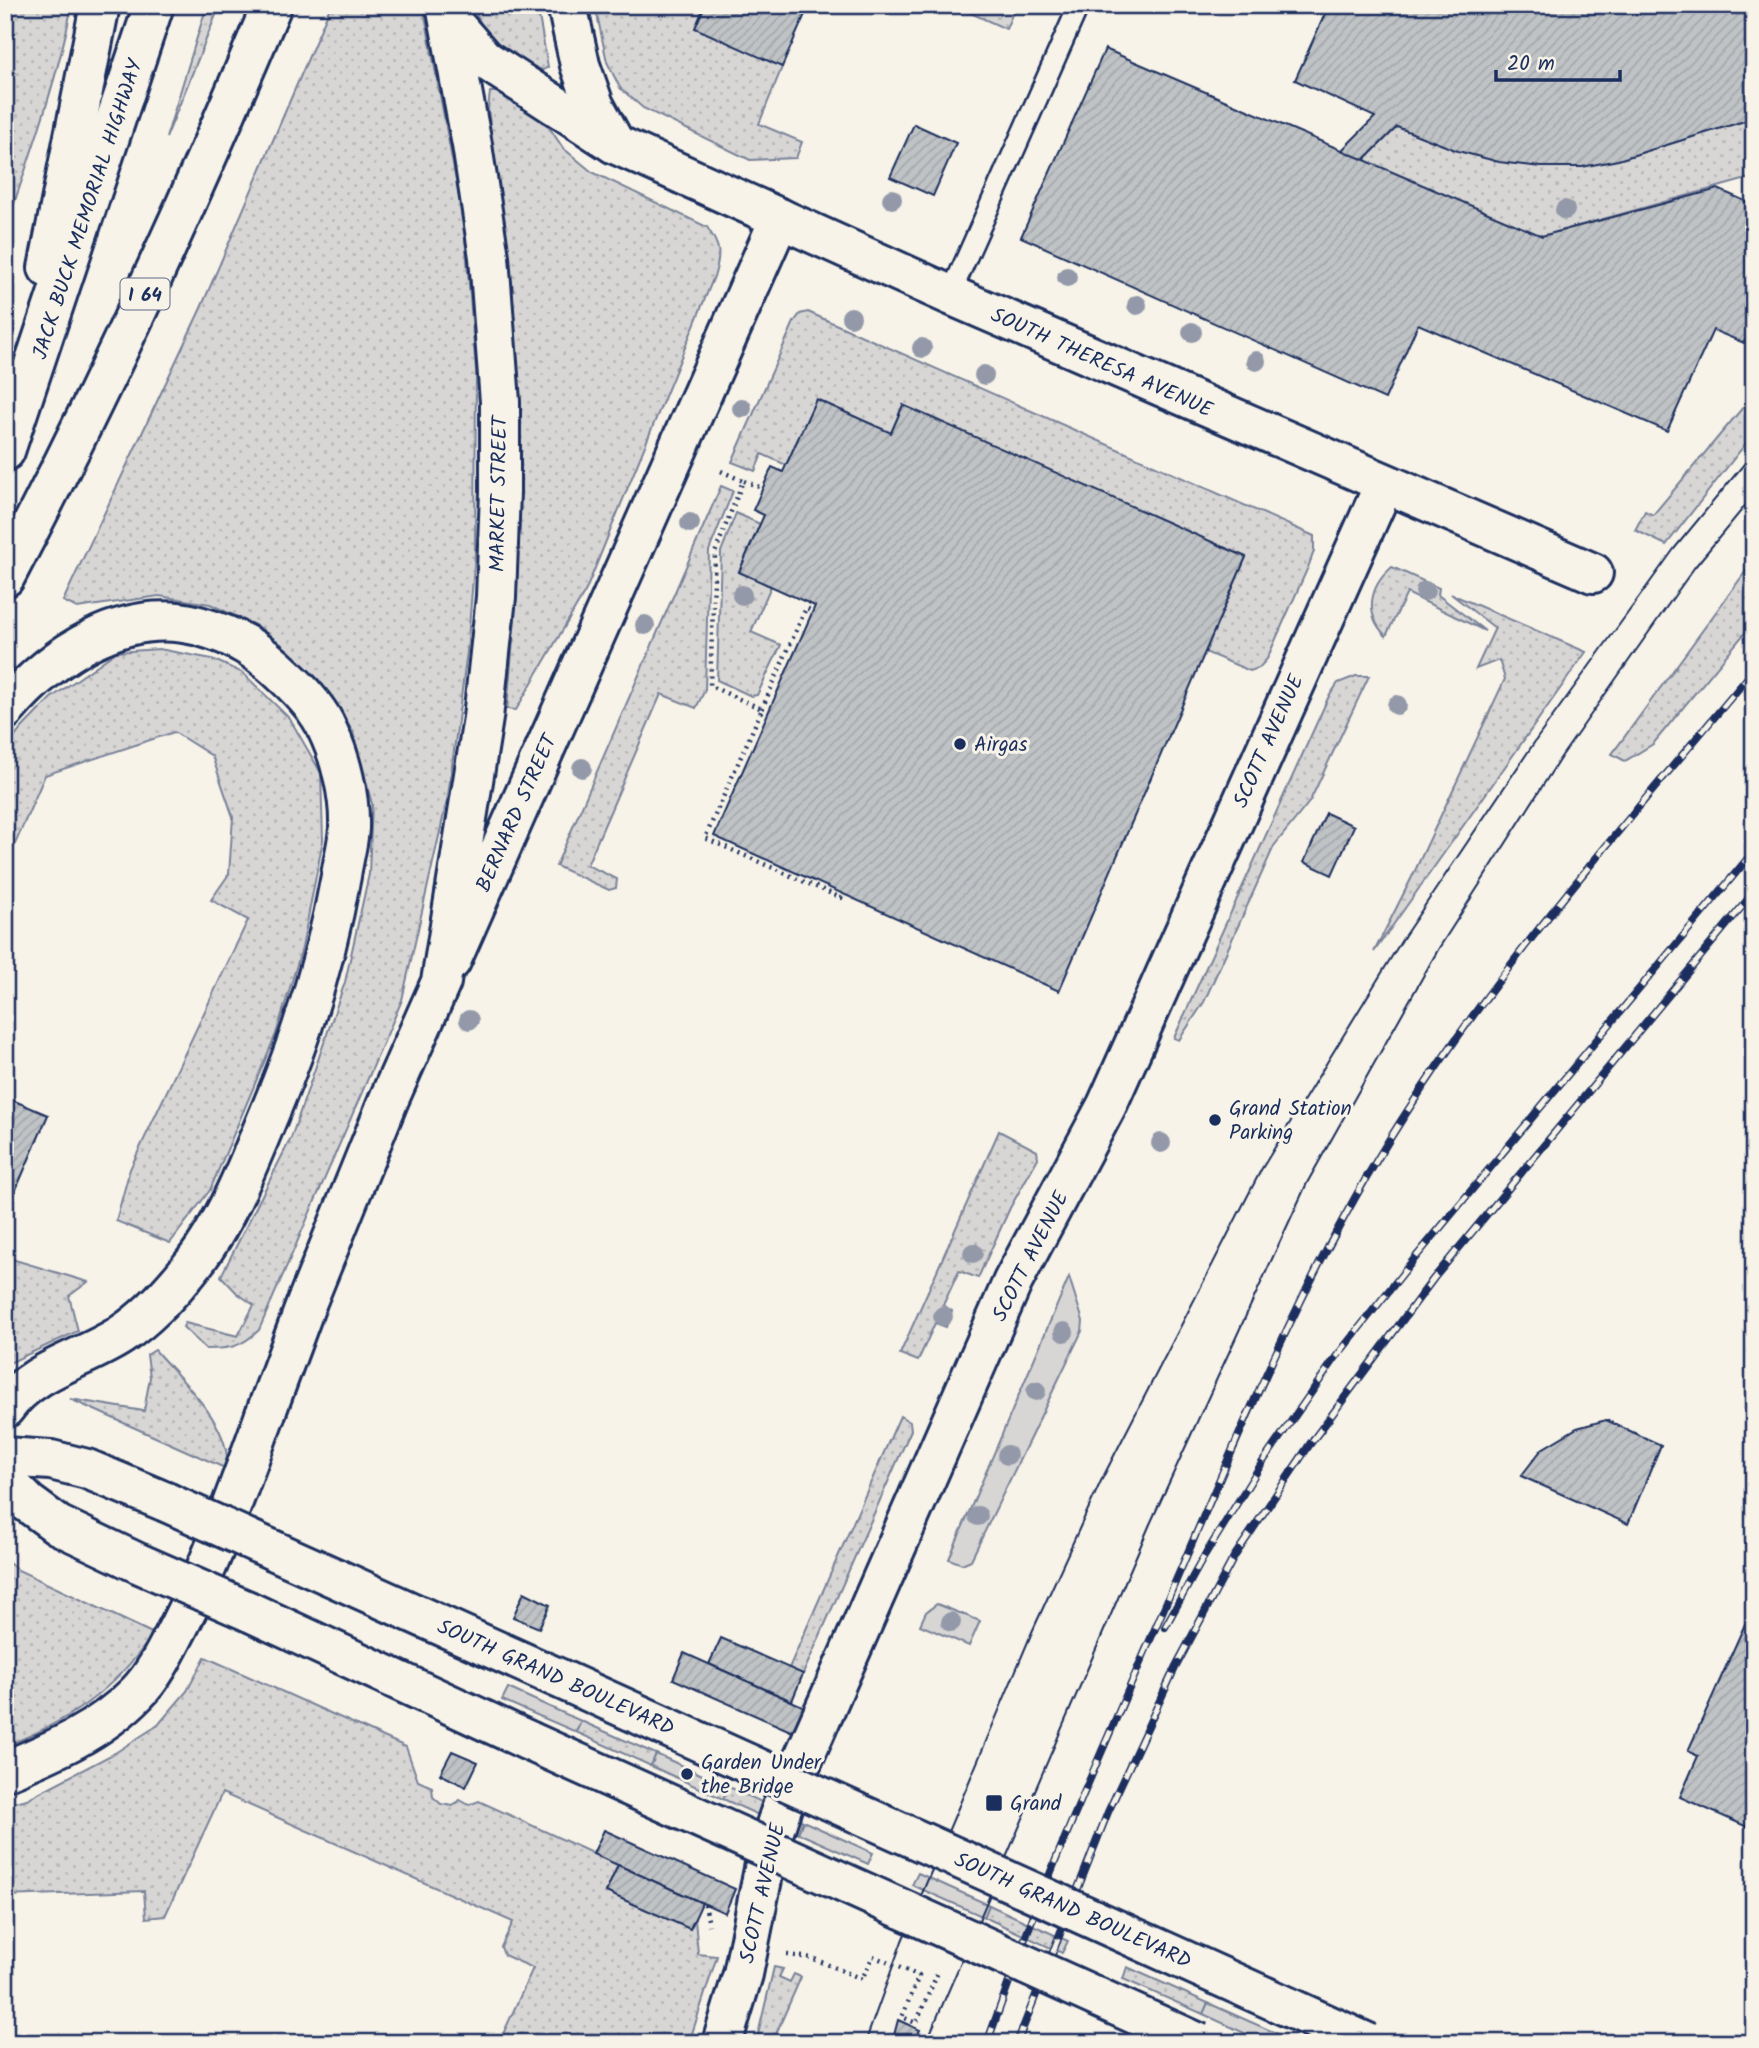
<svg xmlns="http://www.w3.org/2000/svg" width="1759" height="2048" font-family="Kalam,sans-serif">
<defs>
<pattern id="grass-dots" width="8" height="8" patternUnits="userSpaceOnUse" patternTransform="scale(1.75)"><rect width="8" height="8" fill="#d7d6d4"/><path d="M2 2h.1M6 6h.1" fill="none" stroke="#b8b8b8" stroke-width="1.8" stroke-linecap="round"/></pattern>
<pattern id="building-hatch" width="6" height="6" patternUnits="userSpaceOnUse" patternTransform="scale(1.75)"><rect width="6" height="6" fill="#c0c3c5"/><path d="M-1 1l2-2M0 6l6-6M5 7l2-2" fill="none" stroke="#a4a8ac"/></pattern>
</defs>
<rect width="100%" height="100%" fill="#f7f3e8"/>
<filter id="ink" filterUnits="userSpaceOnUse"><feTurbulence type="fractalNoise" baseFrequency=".0143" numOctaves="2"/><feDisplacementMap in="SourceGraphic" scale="14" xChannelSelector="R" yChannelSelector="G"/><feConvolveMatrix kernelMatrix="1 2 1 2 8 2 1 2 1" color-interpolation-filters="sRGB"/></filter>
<g filter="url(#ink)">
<!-- grass -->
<g fill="url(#grass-dots)" stroke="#798299" stroke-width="2">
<path d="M5,5H72C57,82 30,156 5,230Z"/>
<path d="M207,5H220L166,138Z"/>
<path d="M331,5H423L464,223L476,370L475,553L467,652L448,796L402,1000L259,1330C241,1347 231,1349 206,1349L183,1327L185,1323L238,1336L254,1305L237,1293L221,1276L291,1138L345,982L369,874L372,804L353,732L319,680L261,628L210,604L159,596L77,608L63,601L201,308Z"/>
<path d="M473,5H537L548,67L543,70C509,61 483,39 473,5Z"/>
<path d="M595,5H705L696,28L782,67L759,124L802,142L796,158L750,160L643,108L620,88L607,62Z"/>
<path d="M953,5H1016L1006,29Z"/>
<path d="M490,92H501L547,124L563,148L592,172L707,227C720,246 721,252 715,274L586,590L516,710L507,709L515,617L521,452L511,286L488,109Z"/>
<path d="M1754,118V177L1542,236L1363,161L1397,127L1618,160Z"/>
<path d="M808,312L1314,536V551L1309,565L1267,659L1259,668L1250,671L1205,652L1246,557L903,405L891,433L816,399L786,465L762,454L755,471L732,462L794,322L800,314Z"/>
<path d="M1754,394V433L1666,545L1635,530L1645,511L1653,515Z"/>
<path d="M721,486L733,491L709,551L705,690L696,708L661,694L587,865L617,879L616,888L609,890L556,866Z"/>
<path d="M736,513L760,524L739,572L771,586L751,632L781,645L757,695L751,696L717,680L721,552Z"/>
<path d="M1754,560V622L1653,744L1625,761L1612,754Z"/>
<path d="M1392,567L1439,588L1438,595L1485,631L1407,593L1386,636C1364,614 1369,587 1392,567Z"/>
<path d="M1451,594L1586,652L1374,952L1412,877L1505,679L1499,660L1476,669L1495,628Z"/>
<path d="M159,649L212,659L243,673L290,719L321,773L323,840L302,948L276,1034L210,1190L170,1243L116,1221L130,1169L248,920L211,900L229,874L233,817L212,756L174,732L45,775L5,867V750L21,729L51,698L116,652Z"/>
<path d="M1356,676H1369L1310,801L1274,846L1204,1002L1179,1040L1174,1038L1328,698L1338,683Z"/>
<path d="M999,1131L1037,1151L1038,1158L1010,1208L978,1278L959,1271L943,1305L952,1311L946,1327L935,1323L918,1361L900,1354Z"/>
<path d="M5,1257L88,1282L69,1296L78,1331L5,1365Z"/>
<path d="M155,1350C182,1382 232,1424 227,1469L70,1399L144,1411L150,1377L147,1355Z"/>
<path d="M900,1416L910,1422L911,1430L803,1674L789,1668Z"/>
<path d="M5,1560L18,1570L154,1634C111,1692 72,1720 5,1746Z"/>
<path d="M205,1657L406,1747L418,1781L432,1787L433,1797L441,1804L453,1806L460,1800L469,1805L479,1801L618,1865L606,1892L690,1929L695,1919L698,1954L717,1956L689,2043H499L533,1968L504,1955L501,1947L513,1922L222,1793L165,1916L146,1918L144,1891L5,1896V1805L27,1799L115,1753L158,1725L187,1691Z"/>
<path d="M581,1721L656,1754L651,1766L576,1732Z"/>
<path d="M729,1787L803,1821L798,1833L723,1799Z"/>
<path d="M989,1905L1068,1941L1062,1953L984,1917Z"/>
<path d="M774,1967L783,1969L779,1977L790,1982L794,1974L801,1977L772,2043H756Z"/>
<path d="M1127,1967L1208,2003L1203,2014L1123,1979Z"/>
</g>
<!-- garden -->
<g fill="#d7d6d4" stroke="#798299" stroke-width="2">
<path d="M1069,1277L1083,1321L1082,1331L971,1560L962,1564L949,1559Z"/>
<path d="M937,1604L980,1621L969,1646L920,1625L926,1612Z"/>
<path d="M508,1688L581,1721L576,1732L502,1700Z"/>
<path d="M656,1754L729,1787L723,1799L651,1766Z"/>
<path d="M803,1821L873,1853L868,1864L798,1833Z"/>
<path d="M918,1873L989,1905L984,1917L912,1885Z"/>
<path d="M1208,2003L1278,2034L1275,2043H1266L1203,2014Z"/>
</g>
<!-- building -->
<g fill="url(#building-hatch)" stroke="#1b2f5e" stroke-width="2">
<path d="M705,5H809L782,67L695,28Z"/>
<path d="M1329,5H1604L1618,11L1620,5H1754V118L1618,160L1582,167H1541L1499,162L1458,151L1397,127L1363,161L1341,151L1375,117L1295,80Z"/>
<path d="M1105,49L1542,236L1718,189L1754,205V320L1744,343L1713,330L1667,431L1418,324L1385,399L1021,237Z"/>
<path d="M914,124L956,143L933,196L890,177Z"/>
<path d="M816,399L891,433L903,405L1246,557L1059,991L714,836L815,606L739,572L764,515L753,510L772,467L783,472Z"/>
<path d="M1326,813L1354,826L1332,875L1304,862Z"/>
<path d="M5,1097L48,1115L5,1215Z"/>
<path d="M1606,1420L1661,1445L1628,1524L1521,1476L1542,1449L1577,1428Z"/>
<path d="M524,1592L550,1605L539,1628L513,1617Z"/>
<path d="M1754,1604V1830L1680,1797L1698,1756L1688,1751Z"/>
<path d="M721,1638L803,1674L792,1701L709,1664Z"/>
<path d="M684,1653L816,1712L804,1737L673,1679Z"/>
<path d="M452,1751L478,1762L466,1787L440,1774Z"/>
<path d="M604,1830L735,1889L725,1913L593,1854Z"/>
<path d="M618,1865L702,1903L690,1929L606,1892Z"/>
<path d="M898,2020L920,2030L914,2043H892Z"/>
</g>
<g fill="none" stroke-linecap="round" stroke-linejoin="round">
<!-- service casing -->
<g stroke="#1b2f5e" stroke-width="24">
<path id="service" d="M950,295L1079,5"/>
</g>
<!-- minor casing -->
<g stroke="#1b2f5e" stroke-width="44">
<g id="minor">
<path d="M567,5L580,65L594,105L615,144L950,295L1593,573"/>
<path d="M451,961L780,218"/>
<path d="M722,2043L743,1974L768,1849L782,1807L1013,1281L1107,1105L1384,485"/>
</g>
</g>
<!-- primary casing -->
<g stroke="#1b2f5e" stroke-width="44">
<g id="primary">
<path d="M450,20L484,59L615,144"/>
<path d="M265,1415L308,1299L389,1099L441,982L483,718L496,597L500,492V402L489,257L472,145L446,5"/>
<path d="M5,1457L51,1460L87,1469L166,1502"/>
<path d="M5,1480L28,1503L58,1525L138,1563"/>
<path d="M275,1551L558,1678"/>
<path d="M248,1611L529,1741"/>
</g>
</g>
<!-- motorway casing -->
<g stroke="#1b2f5e" stroke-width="44">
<g id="motorway">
<path d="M48,268L100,5"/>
<path d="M5,451L154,5"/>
<path d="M5,577C103,391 191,199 272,5"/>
<path d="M5,710C52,655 123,606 199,626C238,637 257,649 286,677C301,691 319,710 327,729C341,758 350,796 349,828C348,844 343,861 341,876C327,955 303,1033 272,1107C251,1157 227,1221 194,1263C173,1290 150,1316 121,1335C83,1360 32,1369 5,1408"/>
<path d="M5,1771C53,1751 100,1731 137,1693C155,1675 167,1649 179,1626C214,1558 239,1486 265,1415"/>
</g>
</g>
<!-- path -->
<g stroke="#1b2f5e" stroke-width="4.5" stroke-dasharray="2 5" stroke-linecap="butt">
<path d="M721,471L743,481L715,553L710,686L762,709L705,838L841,898L843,892"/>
<path d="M744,481L762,488"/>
<path d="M762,709L806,608L813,611"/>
<path d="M705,1904L709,1925"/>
<path d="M787,1955L812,1958L862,1979L873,1956L919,1976L902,2017L916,2023L939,1970"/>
</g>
<!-- service -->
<use href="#service" stroke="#f7f3e8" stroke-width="19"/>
<!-- minor -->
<use href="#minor" stroke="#f7f3e8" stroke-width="38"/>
<!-- primary -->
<use href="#primary" stroke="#f7f3e8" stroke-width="38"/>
<!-- motorway -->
<use href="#motorway" stroke="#f7f3e8" stroke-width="38"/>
<!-- tram -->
<g stroke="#1b2f5e" stroke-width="2">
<path d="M865,2043L902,1941L1032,1632L1101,1481L1261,1170L1405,935L1538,737L1674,549L1754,452"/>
<path d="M926,2043L1150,1524L1307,1183L1439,948L1561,757L1694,568L1754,495"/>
</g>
<!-- rail casing -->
<g stroke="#1b2f5e" stroke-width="8">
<g id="rail">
<path d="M1165,1627L1202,1560L1262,1463L1336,1357L1415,1258L1754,851"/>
<path d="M987,2043C1007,1988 1026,1933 1048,1879C1091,1773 1138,1669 1183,1564C1248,1413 1312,1260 1401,1121C1503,960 1632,816 1754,670"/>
<path d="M1017,2043L1108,1812L1175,1668L1234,1557L1310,1444L1434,1278L1754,892"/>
</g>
</g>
<!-- rail -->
<use href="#rail" stroke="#f7f3e8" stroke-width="5" stroke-dasharray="16" stroke-linecap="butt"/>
<!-- primary-bridge casing -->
<g stroke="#1b2f5e" stroke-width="44" stroke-linecap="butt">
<g id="primary-bridge">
<path d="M166,1502L275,1551"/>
<path d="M138,1563L248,1611"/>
<path d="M558,1678L1368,2043"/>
<path d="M529,1741L1199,2043"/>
</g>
</g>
<!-- primary-bridge -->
<use href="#primary-bridge" stroke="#f7f3e8" stroke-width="38"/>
</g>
<!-- trees -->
<g fill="#9399a9">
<circle cx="892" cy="199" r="10"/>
<circle cx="1565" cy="210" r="10"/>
<circle cx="1067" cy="277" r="10"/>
<circle cx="1137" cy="305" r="10"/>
<circle cx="851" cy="317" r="10"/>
<circle cx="1192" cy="332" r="10"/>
<circle cx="922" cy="348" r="10"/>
<circle cx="1256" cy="361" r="10"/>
<circle cx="984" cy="375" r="10"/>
<circle cx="742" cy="408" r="10"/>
<circle cx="690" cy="523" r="10"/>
<circle cx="1425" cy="591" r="10"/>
<circle cx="742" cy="595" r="10"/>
<circle cx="645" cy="625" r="10"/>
<circle cx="1397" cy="705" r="10"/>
<circle cx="582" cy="768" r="10"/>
<circle cx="469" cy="1020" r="10"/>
<circle cx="1161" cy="1143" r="10"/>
<circle cx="973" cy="1253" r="10"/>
<circle cx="943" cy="1316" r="10"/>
<circle cx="1064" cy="1332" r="10"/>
<circle cx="1036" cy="1391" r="10"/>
<circle cx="1007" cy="1455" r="10"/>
<circle cx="978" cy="1516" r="10"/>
<circle cx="951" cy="1622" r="10"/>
</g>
</g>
<!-- markers -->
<g fill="#1b2f5e" stroke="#f7f3e8" stroke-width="2.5">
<circle cx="960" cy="744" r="7"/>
<circle cx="1215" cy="1120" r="7"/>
<circle cx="687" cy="1774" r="7"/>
<rect x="985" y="1794" width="18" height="18" rx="3.5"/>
</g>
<g text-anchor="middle" stroke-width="6" stroke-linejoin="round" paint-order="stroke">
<!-- shield labels -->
<rect fill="#f7f3e8" stroke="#5d6a87" stroke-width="2" x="120.5" y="278.5" width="49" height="31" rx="5"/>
<g font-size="19" font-weight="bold" fill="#1b2f5e">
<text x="145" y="301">I 64</text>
</g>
<!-- street labels -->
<g font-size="21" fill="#1b2f5e" stroke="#f7f3e8">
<text transform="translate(87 209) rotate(-72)" y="7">JACK BUCK MEMORIAL HIGHWAY</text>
<text transform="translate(1102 362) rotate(24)" y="7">SOUTH THERESA AVENUE</text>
<text transform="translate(498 494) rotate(-89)" y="7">MARKET STREET</text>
<text transform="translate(1268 741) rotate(-66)" y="7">SCOTT AVENUE</text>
<text transform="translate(516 813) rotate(-66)" y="7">BERNARD STREET</text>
<text transform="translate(1030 1256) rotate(-63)" y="7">SCOTT AVENUE</text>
<text transform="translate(556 1677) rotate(24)" y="7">SOUTH GRAND BOULEVARD</text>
<text transform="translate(762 1893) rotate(-77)" y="7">SCOTT AVENUE</text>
<text transform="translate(1073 1910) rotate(24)" y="7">SOUTH GRAND BOULEVARD</text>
</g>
<!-- poi labels -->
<g font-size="21" fill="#1b2f5e" stroke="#f7f3e8" text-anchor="start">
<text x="974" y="751">Airgas</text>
<text x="1229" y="1115">Grand Station<tspan x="1229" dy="24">Parking</tspan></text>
<text x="701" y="1769">Garden Under<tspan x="701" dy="24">the Bridge</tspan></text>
<text x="1010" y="1810">Grand</text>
</g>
</g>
<!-- margin -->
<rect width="1759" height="2048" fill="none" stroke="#f7f3e8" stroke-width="28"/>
<rect x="14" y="14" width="1731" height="2020" fill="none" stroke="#1b2f5e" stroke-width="2.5" filter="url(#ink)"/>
<!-- scale -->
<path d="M1496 70v10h124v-10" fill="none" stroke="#1b2f5e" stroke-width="3.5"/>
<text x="1507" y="70" font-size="21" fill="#1b2f5e" stroke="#f7f3e8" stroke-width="5" paint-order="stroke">20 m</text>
</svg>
